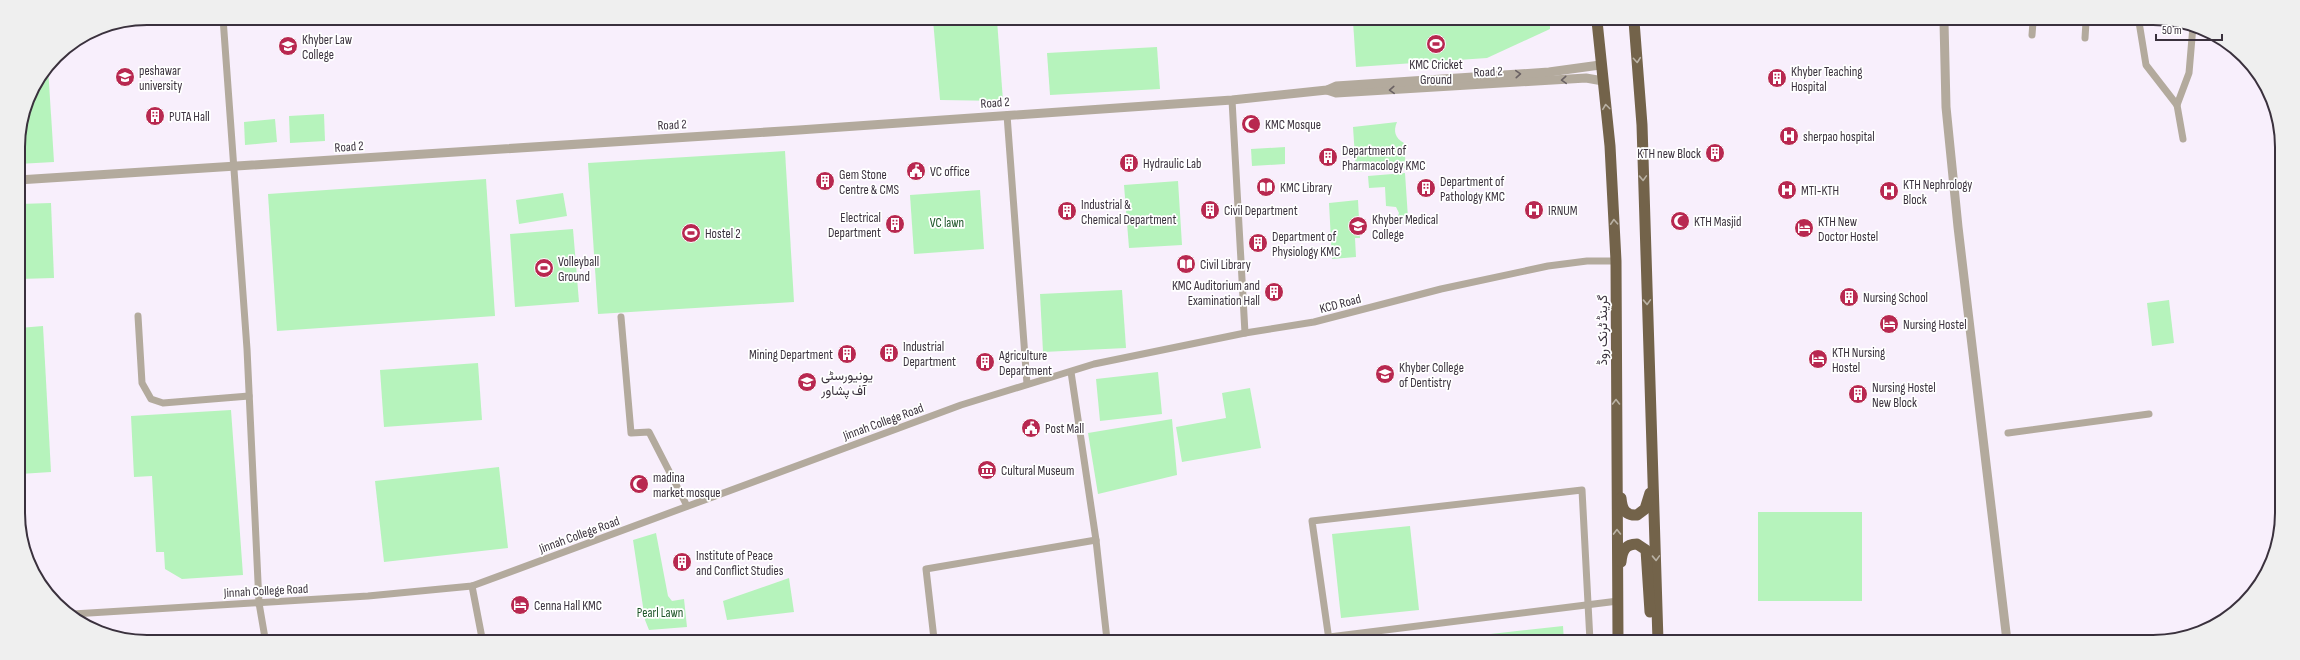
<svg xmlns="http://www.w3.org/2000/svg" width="2300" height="660" font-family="'Sofia Sans Condensed',Vazirmatn,sans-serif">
<rect width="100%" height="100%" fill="#f8effc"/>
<!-- green -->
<g fill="#b6f3bc">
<path d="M933,20H997L1003,101L940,100Z"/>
<path d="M1353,21H1550V29L1487,58L1356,67Z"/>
<path d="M1157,47L1160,89L1050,95L1047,53Z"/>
<path d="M48,67L54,162L18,164V139L28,97Z"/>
<path d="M324,114L325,141L290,143L289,116Z"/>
<path d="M275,119L277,142L245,145L244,122Z"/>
<path d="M1397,122C1393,131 1395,138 1404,143L1406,168L1356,172L1353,127Z"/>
<path d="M1285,147V164L1252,166L1251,149Z"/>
<path d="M785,151L794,302L598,314L588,163Z"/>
<path d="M1405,173L1408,218L1397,219L1399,213L1396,207L1386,206L1385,187L1369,188L1368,176Z"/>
<path d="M486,179L495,316L277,331L268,194Z"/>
<path d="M1178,181L1182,245L1129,248L1124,185Z"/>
<path d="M980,190L984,249L914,254L910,195Z"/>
<path d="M563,193L567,216L519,224L516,200Z"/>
<path d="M1358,200L1360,238H1355L1356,257L1332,259L1329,203Z"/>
<path d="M51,203L54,278L19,279V204Z"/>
<path d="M573,229L579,302L515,307L510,234Z"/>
<path d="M1122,290L1126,348L1043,352L1040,294Z"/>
<path d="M2169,300L2174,343L2152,346L2147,303Z"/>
<path d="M43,326L51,472L20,474L19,328Z"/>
<path d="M478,363L482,420L384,427L380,370Z"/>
<path d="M1158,372L1162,414L1100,421L1096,379Z"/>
<path d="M1250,388L1261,448L1182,462L1176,427L1226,418L1222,393Z"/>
<path d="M231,410L243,575L182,579L165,569L164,552H156L152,476L134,477L131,416Z"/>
<path d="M1172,419L1177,475L1098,494L1088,433Z"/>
<path d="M499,467L508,548L384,562L375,481Z"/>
<rect x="1758" y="512" width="104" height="89"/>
<path d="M1410,526L1419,610L1341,618L1332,534Z"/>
<path d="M656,533L668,596L672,601L684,599L687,627L649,630L645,620L633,540Z"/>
<path d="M789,578L794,612L727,620L723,601Z"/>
<path d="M1563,626L1564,641L1437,640Z"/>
</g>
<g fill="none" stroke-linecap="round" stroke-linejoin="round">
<!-- minor -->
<g stroke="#b3aa9d" stroke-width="7">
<path d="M223,18L247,349L259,603L265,638"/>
<path d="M2139,22L2146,65L2177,105L2183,139"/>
<path d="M2032,35L2033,22"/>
<path d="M2085,38L2086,22"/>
<path d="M1232,100L1245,333"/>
<path d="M2177,105L2189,73L2193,26"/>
<path d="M1007,115L1027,384"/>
<path d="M138,316L142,383L151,399L163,403L249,396"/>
<path d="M621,317L631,433L649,432L687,506"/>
<path d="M1071,372L1096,540L1107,640"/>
<path d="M2008,433L2149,414"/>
<path d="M472,586L482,638"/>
<path d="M73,614L368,596L472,586L961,405L1094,364L1245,333L1314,322L1441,289L1548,266L1587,261H1616"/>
<path d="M934,639L926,569L1096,540"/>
<path d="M1305,640L1618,601"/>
<path d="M1329,640L1312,521L1582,490L1590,641"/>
</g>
<!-- tertiary -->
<g stroke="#b3aa9d" stroke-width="9">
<path d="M1944,22L1946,107L1958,227L2007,641"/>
<path d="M1327,90L1336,93L1586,78L1603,81"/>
<path d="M18,180L799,130L1232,100L1327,90L1336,86L1549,72L1600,65"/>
</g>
<!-- trunk -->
<g stroke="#73634a" stroke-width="11">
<path d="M1597,21L1610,146L1616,261L1618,641"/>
<path d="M1634,21L1642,125L1658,641"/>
<path d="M1621,498C1622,509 1625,516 1637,515L1645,509L1650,493"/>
<path d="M1621,562C1622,551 1625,544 1637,544L1646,550L1650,612"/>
</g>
</g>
<!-- one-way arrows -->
<defs><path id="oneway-chevron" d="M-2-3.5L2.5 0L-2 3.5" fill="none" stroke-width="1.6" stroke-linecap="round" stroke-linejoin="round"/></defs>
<g stroke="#b9b1a4">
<use href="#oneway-chevron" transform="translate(1637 60) rotate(85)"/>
<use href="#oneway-chevron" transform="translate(1606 107) rotate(-97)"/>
<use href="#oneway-chevron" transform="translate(1643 178) rotate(88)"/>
<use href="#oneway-chevron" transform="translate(1614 222) rotate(-93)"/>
<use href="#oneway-chevron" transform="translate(1647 302) rotate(88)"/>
<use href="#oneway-chevron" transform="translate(1616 402) rotate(-90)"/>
<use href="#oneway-chevron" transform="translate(1617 532) rotate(-91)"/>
<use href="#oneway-chevron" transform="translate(1656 558) rotate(88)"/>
</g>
<g stroke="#6a6163">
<use href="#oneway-chevron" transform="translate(1518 74) rotate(-4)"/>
<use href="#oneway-chevron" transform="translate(1564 80) rotate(176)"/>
<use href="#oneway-chevron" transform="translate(1392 90) rotate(177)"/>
</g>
<!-- icons -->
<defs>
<g id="stadium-disc" transform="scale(1)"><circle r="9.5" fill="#b82850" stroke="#fff"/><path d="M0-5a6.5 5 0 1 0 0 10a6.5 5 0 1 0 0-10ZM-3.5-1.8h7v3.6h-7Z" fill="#fff"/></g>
<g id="university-disc" transform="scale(1)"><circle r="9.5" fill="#b82850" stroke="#fff"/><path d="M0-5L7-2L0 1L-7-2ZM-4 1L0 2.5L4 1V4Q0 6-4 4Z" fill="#fff"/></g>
<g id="building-disc" transform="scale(1)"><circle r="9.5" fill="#b82850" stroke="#fff"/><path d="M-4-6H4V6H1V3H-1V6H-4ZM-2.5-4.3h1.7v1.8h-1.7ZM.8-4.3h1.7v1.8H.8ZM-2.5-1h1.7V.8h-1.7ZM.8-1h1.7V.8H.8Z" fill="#fff"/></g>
<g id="mosque-disc" transform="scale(1)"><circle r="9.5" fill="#b82850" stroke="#fff"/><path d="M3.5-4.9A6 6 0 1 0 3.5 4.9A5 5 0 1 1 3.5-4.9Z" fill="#fff"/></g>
<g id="hospital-disc" transform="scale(1)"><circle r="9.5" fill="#b82850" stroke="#fff"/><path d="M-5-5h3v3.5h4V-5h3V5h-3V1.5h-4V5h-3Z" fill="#fff"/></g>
<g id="civic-disc" transform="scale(1)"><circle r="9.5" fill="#b82850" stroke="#fff"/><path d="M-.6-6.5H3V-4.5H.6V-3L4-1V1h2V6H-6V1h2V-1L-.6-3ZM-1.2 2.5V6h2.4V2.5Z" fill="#fff"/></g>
<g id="library-disc" transform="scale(1)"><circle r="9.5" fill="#b82850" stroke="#fff"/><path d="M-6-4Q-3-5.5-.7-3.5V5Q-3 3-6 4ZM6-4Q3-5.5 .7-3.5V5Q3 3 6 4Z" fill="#fff"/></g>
<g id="hotel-disc" transform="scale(1)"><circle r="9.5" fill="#b82850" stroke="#fff"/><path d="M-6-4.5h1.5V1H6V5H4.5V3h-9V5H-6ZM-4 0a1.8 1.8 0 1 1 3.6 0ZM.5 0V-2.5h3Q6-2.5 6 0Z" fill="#fff"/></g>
<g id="museum-disc" transform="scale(1)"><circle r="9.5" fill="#b82850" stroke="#fff"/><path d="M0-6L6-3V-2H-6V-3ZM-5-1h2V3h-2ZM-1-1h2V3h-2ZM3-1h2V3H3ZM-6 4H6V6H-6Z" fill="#fff"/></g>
</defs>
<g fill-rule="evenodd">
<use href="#stadium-disc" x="1436" y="44"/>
<use href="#university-disc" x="288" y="46"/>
<use href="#university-disc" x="125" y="77"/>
<use href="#building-disc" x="1777" y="78"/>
<use href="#building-disc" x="155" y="116"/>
<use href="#mosque-disc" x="1251" y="124"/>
<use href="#hospital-disc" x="1789" y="136"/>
<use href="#building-disc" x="1715" y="153"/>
<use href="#building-disc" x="1328" y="157"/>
<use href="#building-disc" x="1129" y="163"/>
<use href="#civic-disc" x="916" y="171"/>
<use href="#building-disc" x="825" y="181"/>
<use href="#library-disc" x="1266" y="187"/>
<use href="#building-disc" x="1426" y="188"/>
<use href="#hospital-disc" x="1787" y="190"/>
<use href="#hospital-disc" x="1889" y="191"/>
<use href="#building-disc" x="1210" y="210"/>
<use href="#hospital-disc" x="1534" y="210"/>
<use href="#building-disc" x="1067" y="211"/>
<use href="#mosque-disc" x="1680" y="221"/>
<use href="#building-disc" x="895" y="224"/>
<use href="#university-disc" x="1358" y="226"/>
<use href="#hotel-disc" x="1804" y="228"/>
<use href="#stadium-disc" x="691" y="233"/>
<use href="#building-disc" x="1258" y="243"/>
<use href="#library-disc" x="1186" y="264"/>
<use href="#stadium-disc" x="544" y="268"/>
<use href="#building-disc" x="1274" y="292"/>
<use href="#building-disc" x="1849" y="297"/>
<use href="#hotel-disc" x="1889" y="324"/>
<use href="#building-disc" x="889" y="353"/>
<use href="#building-disc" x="847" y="354"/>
<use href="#hotel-disc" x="1818" y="359"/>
<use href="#building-disc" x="985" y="362"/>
<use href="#university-disc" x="1385" y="374"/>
<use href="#university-disc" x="807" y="382"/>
<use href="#building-disc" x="1858" y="394"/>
<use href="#civic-disc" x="1031" y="428"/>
<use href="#museum-disc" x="987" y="470"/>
<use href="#mosque-disc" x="639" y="484"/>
<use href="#building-disc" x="682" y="562"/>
<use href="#hotel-disc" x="520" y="605"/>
</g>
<g text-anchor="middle" stroke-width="3.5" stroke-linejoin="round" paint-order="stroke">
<!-- poi labels -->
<g font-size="13" fill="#3a313d" stroke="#fff" text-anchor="start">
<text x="302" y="44">Khyber Law<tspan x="302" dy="15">College</tspan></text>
<text x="1436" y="69" text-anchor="middle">KMC Cricket<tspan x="1436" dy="15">Ground</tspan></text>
<text x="139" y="75">peshawar<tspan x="139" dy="15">university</tspan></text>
<text x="1791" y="76">Khyber Teaching<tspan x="1791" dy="15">Hospital</tspan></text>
<text x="169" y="121">PUTA Hall</text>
<text x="1265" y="129">KMC Mosque</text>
<text x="1803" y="141">sherpao hospital</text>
<text x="1342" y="155">Department of<tspan x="1342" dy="15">Pharmacology KMC</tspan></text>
<text x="1701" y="158" text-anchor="end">KTH new Block</text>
<text x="1143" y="168">Hydraulic Lab</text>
<text x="930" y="176">VC office</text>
<text x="839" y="179">Gem Stone<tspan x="839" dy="15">Centre &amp; CMS</tspan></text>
<text x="1440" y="186">Department of<tspan x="1440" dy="15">Pathology KMC</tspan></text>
<text x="1903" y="189">KTH Nephrology<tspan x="1903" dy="15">Block</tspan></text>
<text x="1280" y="192">KMC Library</text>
<text x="1801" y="195">MTI-KTH</text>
<text x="1081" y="209">Industrial &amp;<tspan x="1081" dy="15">Chemical Department</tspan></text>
<text x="1224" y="215">Civil Department</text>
<text x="1548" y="215">IRNUM</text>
<text x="881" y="222" text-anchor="end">Electrical<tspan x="881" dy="15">Department</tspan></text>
<text x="1372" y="224">Khyber Medical<tspan x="1372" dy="15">College</tspan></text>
<text x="1694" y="226">KTH Masjid</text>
<text x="1818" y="226">KTH New<tspan x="1818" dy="15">Doctor Hostel</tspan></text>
<text x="705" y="238">Hostel 2</text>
<text x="1272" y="241">Department of<tspan x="1272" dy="15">Physiology KMC</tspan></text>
<text x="558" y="266">Volleyball<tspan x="558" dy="15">Ground</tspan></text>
<text x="1200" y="269">Civil Library</text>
<text x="1260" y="290" text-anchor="end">KMC Auditorium and<tspan x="1260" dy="15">Examination Hall</tspan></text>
<text x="1863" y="302">Nursing School</text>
<text x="1903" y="329">Nursing Hostel</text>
<text x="903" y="351">Industrial<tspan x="903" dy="15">Department</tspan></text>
<text x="1832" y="357">KTH Nursing<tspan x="1832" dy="15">Hostel</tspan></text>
<text x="833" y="359" text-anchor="end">Mining Department</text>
<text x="999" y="360">Agriculture<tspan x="999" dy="15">Department</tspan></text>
<text x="1399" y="372">Khyber College<tspan x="1399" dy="15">of Dentistry</tspan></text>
<text x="821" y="380">یونیورسٹی<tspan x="821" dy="15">آف پشاور</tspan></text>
<text x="1872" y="392">Nursing Hostel<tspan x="1872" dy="15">New Block</tspan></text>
<text x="1045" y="433">Post Mall</text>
<text x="1001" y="475">Cultural Museum</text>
<text x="653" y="482">madina<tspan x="653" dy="15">market mosque</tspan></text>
<text x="696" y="560">Institute of Peace<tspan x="696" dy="15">and Conflict Studies</tspan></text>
<text x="534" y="610">Cenna Hall KMC</text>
</g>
<!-- street labels -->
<g font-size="13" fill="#3a313d" stroke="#fff">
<text transform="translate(1488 71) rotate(-3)" y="5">Road 2</text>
<text transform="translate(995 102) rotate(-4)" y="5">Road 2</text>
<text transform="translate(672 124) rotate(-3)" y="5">Road 2</text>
<text transform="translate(349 146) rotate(-4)" y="5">Road 2</text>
<text transform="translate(1340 303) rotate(-15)" y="5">KCD Road</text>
<text transform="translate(1602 330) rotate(-90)" y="5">گرینڈ ٹرنک روڈ</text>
<text transform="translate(883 421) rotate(-20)" y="5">Jinnah College Road</text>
<text transform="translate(579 534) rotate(-20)" y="5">Jinnah College Road</text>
<text transform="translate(266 590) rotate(-3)" y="5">Jinnah College Road</text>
</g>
<!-- park labels -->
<g font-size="13" fill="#1c5427" stroke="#fff">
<text x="947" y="227">VC lawn</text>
<text x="660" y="617">Pearl Lawn</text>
</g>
</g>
<!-- crop -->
<path d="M0 0H2300V660H0ZM147 25H2153A122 122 0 0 1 2275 147V513A122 122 0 0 1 2153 635H147A122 122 0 0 1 25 513V147A122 122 0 0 1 147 25Z" fill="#efefef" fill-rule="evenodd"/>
<path fill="none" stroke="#3a313d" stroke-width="2" d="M147 25H2153A122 122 0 0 1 2275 147V513A122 122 0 0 1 2153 635H147A122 122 0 0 1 25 513V147A122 122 0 0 1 147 25Z"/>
<!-- scale -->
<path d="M2156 34v6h66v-6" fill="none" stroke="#3a313d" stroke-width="2"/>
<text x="2162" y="34" font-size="12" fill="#3a313d" stroke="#ffffff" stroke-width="3" paint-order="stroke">50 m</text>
</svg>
